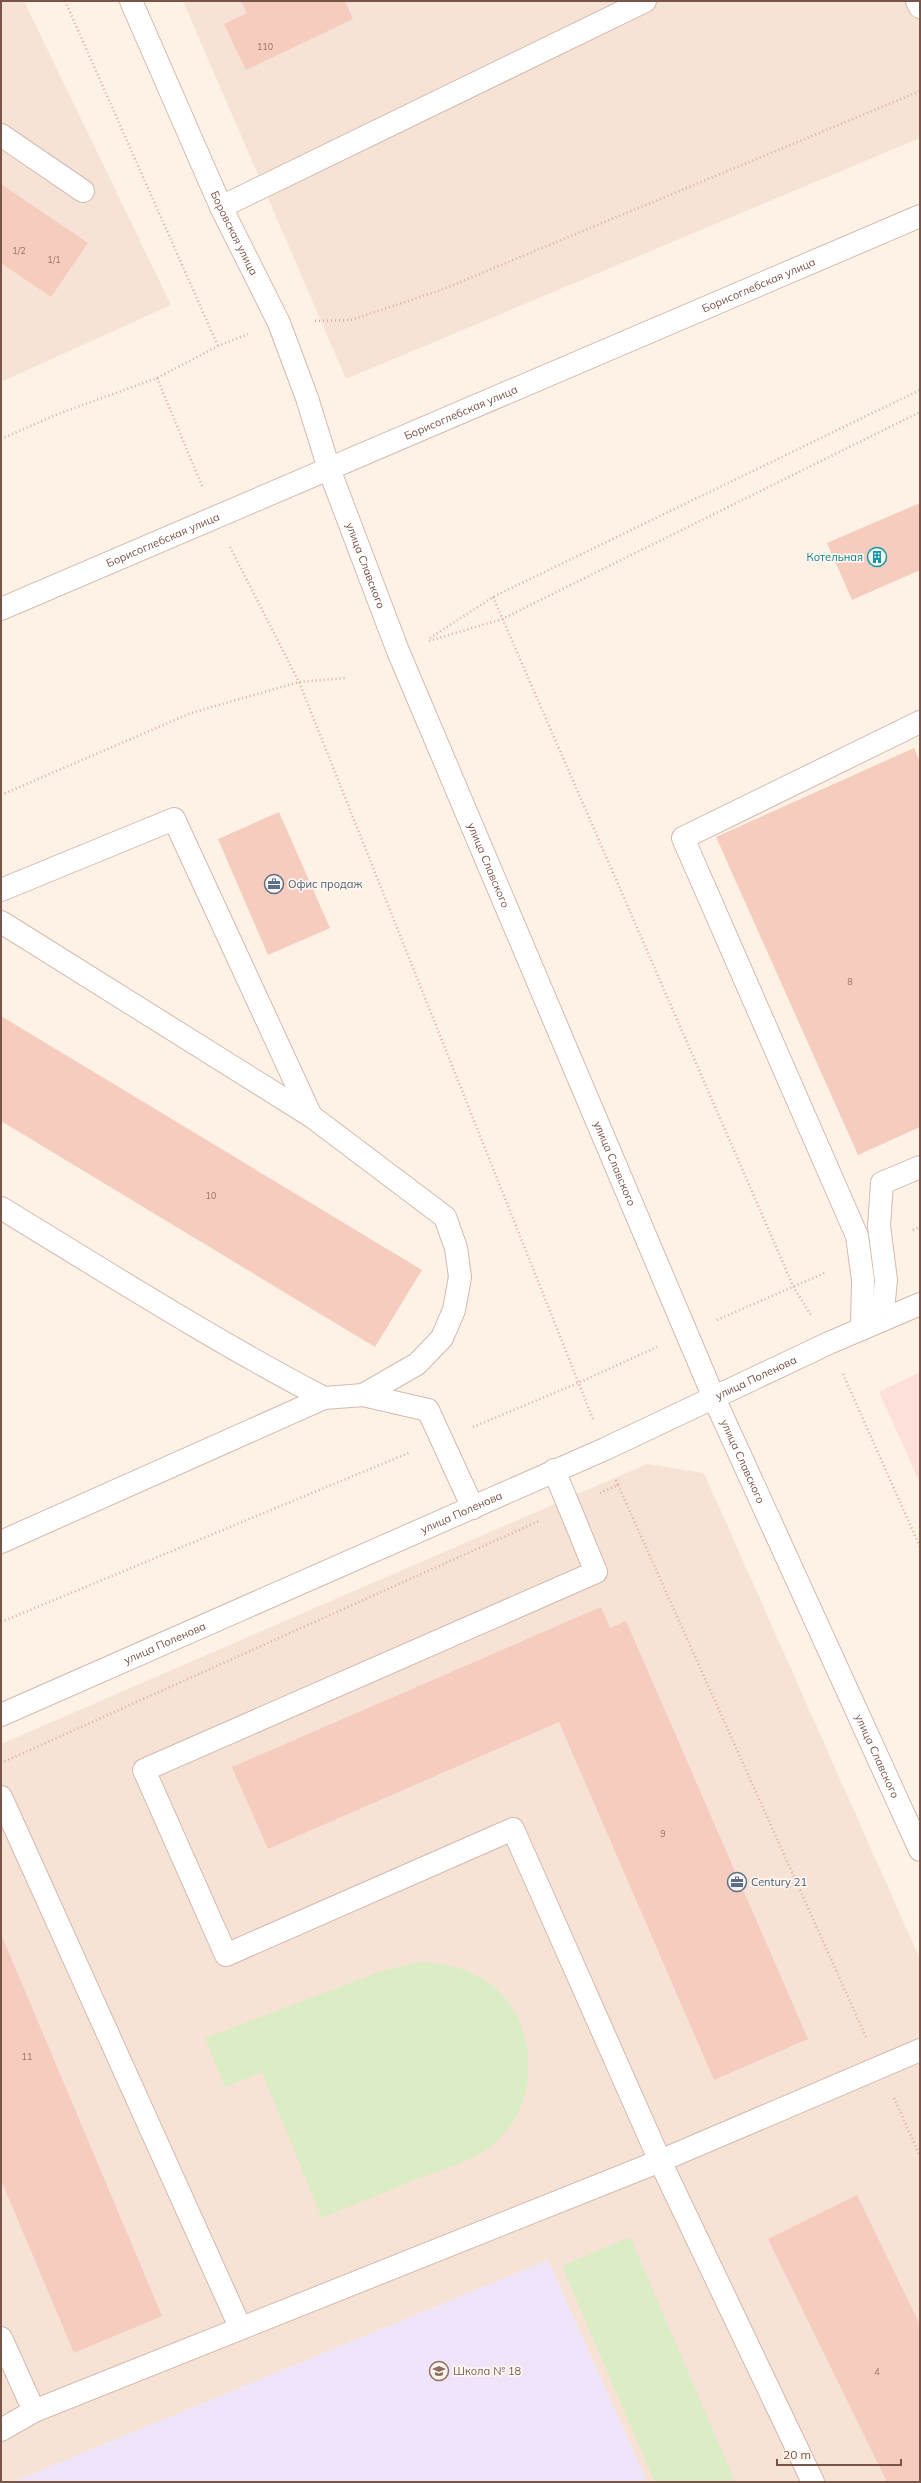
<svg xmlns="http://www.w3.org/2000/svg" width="921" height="2483" font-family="Mulish,sans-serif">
<rect width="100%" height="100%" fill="#fef2e7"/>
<!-- residential -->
<g fill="#f6e3d5">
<path d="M1,1H24L171,305L1,382Z"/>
<path d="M183,1H920V138L346,379Z"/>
<path d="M647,1464L704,1473L920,1959V2482H647L548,2260L13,2482H1V1744Z"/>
</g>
<!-- commercial -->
<path fill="#fee0db" d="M920,1372V1483L879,1392Z"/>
<!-- education -->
<path fill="#efe4fa" d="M548,2260L647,2482H13Z"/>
<!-- green -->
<g fill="#daedc4">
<path d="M421,1962C459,1963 499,1979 517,2016C539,2061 530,2118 487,2149C466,2163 441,2170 417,2179C385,2192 353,2205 322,2218L262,2072L225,2087L205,2038L385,1970Z"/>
<path d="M630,2237L735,2482H655L562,2266Z"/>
</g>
<!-- building -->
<g fill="#f5ccbd">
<path d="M241,1H345L353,19L246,70L224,24L247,13Z"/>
<path d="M1,184L88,243L51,297L1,263Z"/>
<path d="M920,503V570L852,600L827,543Z"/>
<path d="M914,748L920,762V1127L858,1155L716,837Z"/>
<path d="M279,812L330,928L268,955L218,839Z"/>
<path d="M1,1016L422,1270L375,1347L1,1121Z"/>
<path d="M601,1607L610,1628L626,1621L808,2039L714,2080L559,1722L268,1849L232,1767Z"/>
<path d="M1,1934L162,2316L74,2353L1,2180Z"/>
<path d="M857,2195L920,2325V2482H887L768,2239Z"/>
</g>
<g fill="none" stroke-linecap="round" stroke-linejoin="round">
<!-- minor casing -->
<g stroke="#d3baaf" stroke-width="24">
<g id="minor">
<path id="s1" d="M131,1L221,207L279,323L307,398L329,469L398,651L714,1398L920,1850"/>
<path d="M917,1L920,7"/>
<path d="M1,135L83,191"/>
<path d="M221,207L645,1"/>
<path id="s2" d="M1,609L920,216"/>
<path d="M1,890L174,819L311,1116"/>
<path d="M1,922L311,1116L445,1217L456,1248L460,1277L454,1310L442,1338L417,1364L363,1395"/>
<path d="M1,1208C108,1273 213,1340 324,1398"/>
<path d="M882,1320L886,1280L879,1226L882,1183L920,1167"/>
<path d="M862,1329L863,1280L857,1236L683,838L920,722"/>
<path d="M554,1470L596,1572L144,1770L226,1955L513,1829L660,2161L813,2482"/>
<path d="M1,1542L324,1398L363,1395L428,1410L473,1508"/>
<path id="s3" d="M1,1715L605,1449L829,1343L920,1304"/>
<path d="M1,1797L240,2327"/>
<path d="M1,2338L34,2411"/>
<path d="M1,2430L34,2411L660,2161L920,2050"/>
</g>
</g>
<!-- path -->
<g stroke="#daaea0" stroke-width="2.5" stroke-dasharray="1 3" stroke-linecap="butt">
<path d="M65,1L218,346"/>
<path d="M315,321L351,320L441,290L920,91"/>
<path d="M157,378L202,486"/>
<path d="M1,439L58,414L157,378L218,346L248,334"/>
<path d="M230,547L299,682L593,1419"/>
<path d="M493,597L794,1288L811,1315"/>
<path d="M430,638L493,597L920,390"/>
<path d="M429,641L502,619L920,412"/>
<path d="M1,795L191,713L299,682L346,678"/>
<path d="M913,1230L920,1227"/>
<path d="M717,1320L827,1272"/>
<path d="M843,1374L920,1547"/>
<path d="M473,1427L578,1383L657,1347"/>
<path d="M618,1485L866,2037"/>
<path d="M600,1493L618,1485L616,1480"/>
<path d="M1,1622L411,1452"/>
<path d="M1,1763L539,1521"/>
<path d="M894,2098L920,2156"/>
</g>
<!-- minor -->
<use href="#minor" stroke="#fff" stroke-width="22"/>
</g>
<!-- icons -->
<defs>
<g id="building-ring" transform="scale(1)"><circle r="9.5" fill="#fff6ef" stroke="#0f9aa8" stroke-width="1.5"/><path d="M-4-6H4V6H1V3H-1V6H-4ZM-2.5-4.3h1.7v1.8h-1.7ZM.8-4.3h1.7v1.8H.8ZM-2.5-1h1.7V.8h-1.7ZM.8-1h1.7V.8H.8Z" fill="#0f9aa8"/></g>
<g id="office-ring" transform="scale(1)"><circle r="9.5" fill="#fff6ef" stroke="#5c6f8a" stroke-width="1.5"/><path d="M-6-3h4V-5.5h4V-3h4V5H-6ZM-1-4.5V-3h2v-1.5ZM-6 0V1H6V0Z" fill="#5c6f8a"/></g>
<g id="school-ring" transform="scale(1)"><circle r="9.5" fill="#fff6ef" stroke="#8d6e63" stroke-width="1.5"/><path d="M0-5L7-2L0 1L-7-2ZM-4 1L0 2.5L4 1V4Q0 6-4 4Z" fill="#8d6e63"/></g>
</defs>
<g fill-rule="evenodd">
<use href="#building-ring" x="877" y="557"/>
<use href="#office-ring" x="274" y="884"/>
<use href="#office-ring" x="737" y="1882"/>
<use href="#school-ring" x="439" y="2371"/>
</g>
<g text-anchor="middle" stroke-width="3.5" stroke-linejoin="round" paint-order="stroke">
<!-- number labels -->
<g font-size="9" fill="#987266">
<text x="265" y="50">110</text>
<text x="19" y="254">1/2</text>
<text x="54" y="263">1/1</text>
<text x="850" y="985">8</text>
<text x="211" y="1199">10</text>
<text x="663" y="1837">9</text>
<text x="27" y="2060">11</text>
<text x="877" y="2375">4</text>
</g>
<!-- street labels -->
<g font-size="11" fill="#795449" stroke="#fff6ef">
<text dy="4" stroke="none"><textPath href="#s1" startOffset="254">Боровская улица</textPath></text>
<text dy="4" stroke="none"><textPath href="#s2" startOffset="824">Борисоглебская улица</textPath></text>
<text dy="4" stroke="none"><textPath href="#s2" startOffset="500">Борисоглебская улица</textPath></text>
<text dy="4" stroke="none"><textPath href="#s2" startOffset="176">Борисоглебская улица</textPath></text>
<text dy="4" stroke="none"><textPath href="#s1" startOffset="612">улица Славского</textPath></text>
<text dy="4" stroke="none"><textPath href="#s1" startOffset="936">улица Славского</textPath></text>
<text dy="4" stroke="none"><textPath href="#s1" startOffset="1260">улица Славского</textPath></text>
<text dy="4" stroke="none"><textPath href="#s3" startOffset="827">улица Поленова</textPath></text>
<text dy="4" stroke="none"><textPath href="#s1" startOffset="1584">улица Славского</textPath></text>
<text dy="4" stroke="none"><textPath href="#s3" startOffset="503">улица Поленова</textPath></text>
<text dy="4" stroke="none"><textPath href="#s3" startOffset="179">улица Поленова</textPath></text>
<text dy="4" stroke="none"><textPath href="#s1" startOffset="1908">улица Славского</textPath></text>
</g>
<!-- culture labels -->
<g font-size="11" fill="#0d838f" stroke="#fff6ef" text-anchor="end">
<text x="863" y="561">Котельная</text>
</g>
<!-- service labels -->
<g font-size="11" fill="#4e5e75" stroke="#fff6ef" text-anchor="start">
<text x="288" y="888">Офис продаж</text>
<text x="751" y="1886">Century 21</text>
</g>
<!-- education labels -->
<g font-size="11" fill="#785e54" stroke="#fff6ef" text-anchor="start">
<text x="453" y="2375">Школа № 18</text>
</g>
</g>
<!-- border -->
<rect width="921" height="2483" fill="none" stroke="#795449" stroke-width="4"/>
<!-- scale -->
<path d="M777 2459v6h124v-6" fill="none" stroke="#795449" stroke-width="2"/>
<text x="783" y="2459" font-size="12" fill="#795449" stroke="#fff6ef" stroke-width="3" paint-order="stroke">20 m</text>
</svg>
